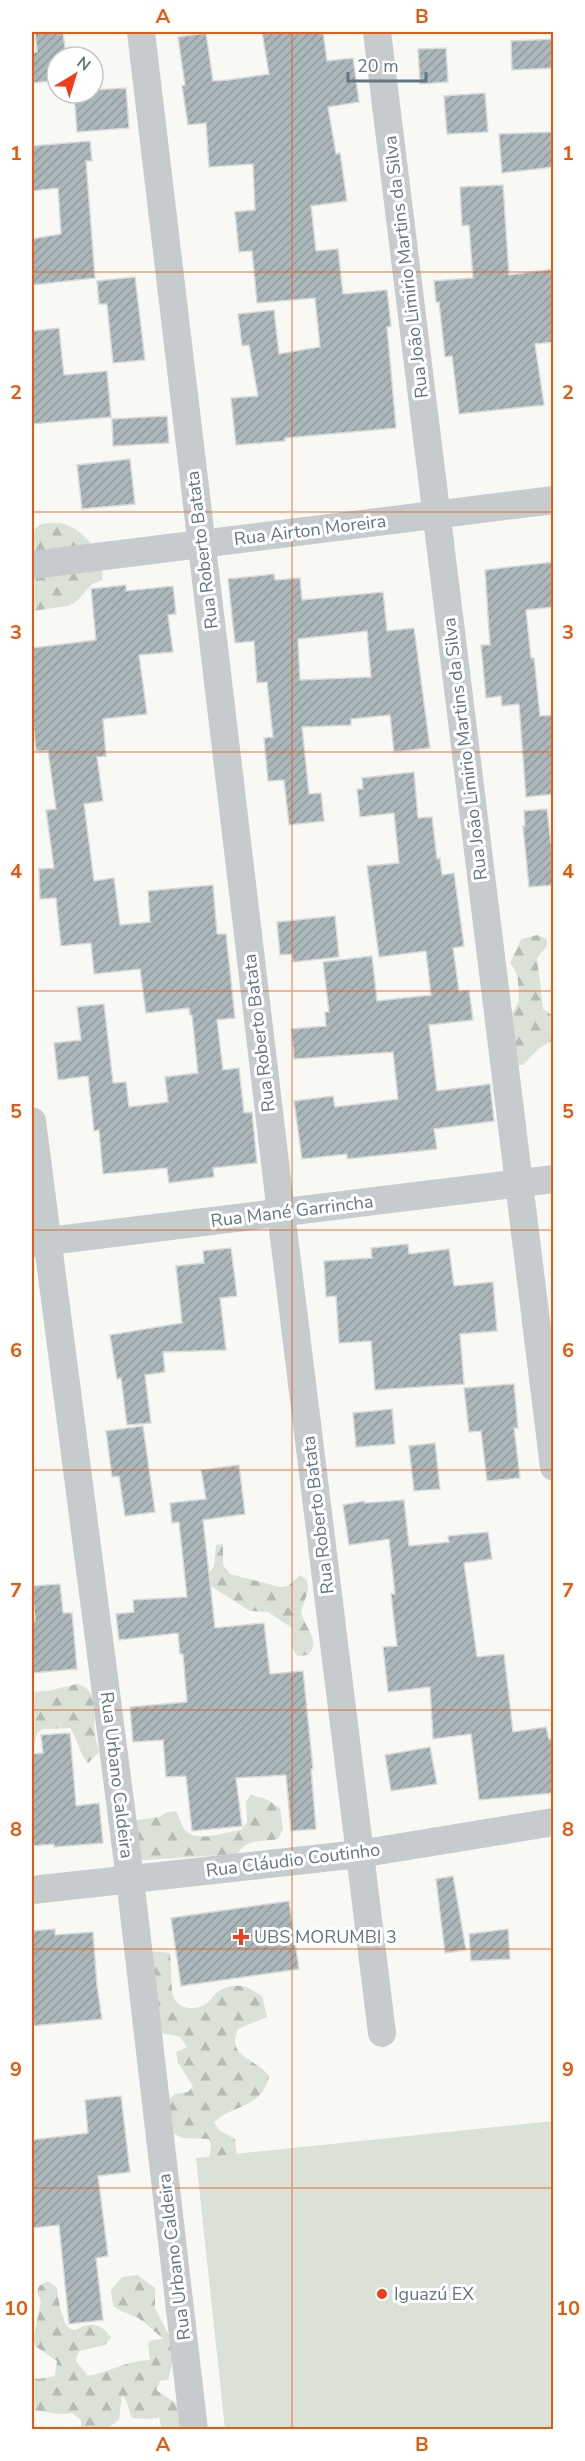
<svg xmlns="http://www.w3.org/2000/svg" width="585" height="2461" font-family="'Nunito Sans',sans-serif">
<defs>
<pattern id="forest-firs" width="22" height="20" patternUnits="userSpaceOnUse" patternTransform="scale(1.5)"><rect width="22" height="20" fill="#dae1d6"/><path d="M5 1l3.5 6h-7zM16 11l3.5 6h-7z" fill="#b4bbb3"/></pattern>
<pattern id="building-hatch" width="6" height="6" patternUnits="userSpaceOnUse" patternTransform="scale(1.5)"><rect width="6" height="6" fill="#acb7bb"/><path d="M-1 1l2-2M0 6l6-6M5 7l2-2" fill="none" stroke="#8f9a9d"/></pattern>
</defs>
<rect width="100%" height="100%" fill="#f8f8f5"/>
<!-- forest -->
<g fill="url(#forest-firs)">
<path d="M61,523C83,528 107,556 102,580L92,584L78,600L68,606L32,611V534C38,521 47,523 61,523Z"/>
<path d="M537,935L547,939V946L537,958L543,1009L553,1016V1040L538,1049L523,1065H517L509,1019L519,1001C518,986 520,974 510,963L521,939Z"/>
<path d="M223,1544V1565L230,1574L280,1587L288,1586L300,1575L307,1580L308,1591L301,1611C304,1628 322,1640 308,1655L297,1656L292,1647V1628L268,1612L250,1611L203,1581L214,1566L216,1545Z"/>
<path d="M77,1684C102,1691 92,1714 95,1733C95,1739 98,1746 99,1752L88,1763C79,1754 78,1739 70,1728L43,1729L37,1733L34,1746H32V1692L47,1691Z"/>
<path d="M251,1795L266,1799L280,1808L283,1829L278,1839C260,1842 248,1838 237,1854L145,1860L134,1859L132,1826L137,1820L159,1817L167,1812L176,1811C179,1816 181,1824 184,1829C196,1844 225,1832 241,1830L247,1822L246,1801Z"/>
<path d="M150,1951L170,1953C171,1966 171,1978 172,1990C173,2009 193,2012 206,2004C211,2001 213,1994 219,1991C225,1987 235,1985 241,1986C248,1986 256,1993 262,1996L267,2017L238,2029C225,2057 257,2059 269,2076C262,2109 235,2103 214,2122L220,2131L235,2139L237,2158L209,2162L211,2144L209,2139L183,2138L170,2132L164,2104L175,2094L188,2092L193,2086L178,2063L176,2052L187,2047L180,2037L153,2031Z"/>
<path d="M137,2275L155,2288V2308L176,2349L168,2380L160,2381L156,2390L180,2406L184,2429H162L159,2417L150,2419L132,2418L126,2400L122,2395L119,2420L106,2429H81V2420L72,2413C57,2416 47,2411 32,2410V2377L39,2379L55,2376L57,2361L35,2346L33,2340L41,2301L37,2292L39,2286L48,2281L57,2288C58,2297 62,2330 74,2330C78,2330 80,2327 83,2326C98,2323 102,2326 111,2337L105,2345L80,2351L77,2355L76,2361L88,2376C110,2372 128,2360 150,2360L148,2344L152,2340L163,2339C159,2335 140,2318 136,2317C127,2313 121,2312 113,2306L111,2290L122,2277Z"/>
</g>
<!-- park -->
<path fill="#dae1d6" d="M553,2121V2429H225L196,2158Z"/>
<!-- building -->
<g fill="url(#building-hatch)" stroke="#dadad8" stroke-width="1.5" fill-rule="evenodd">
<path d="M35,32H63L66,57H57V80L32,83V53L37,52Z"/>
<path d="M262,32H323L327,61L353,58L359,102L328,107L336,154L340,153L347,201L311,206L316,251L338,249L343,294L387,290L391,326L387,327L396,428L285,438V441L236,445L231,398L258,396L249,345L242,346L238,314L274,310L279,354L320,347L315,298L257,303L252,251L239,252L235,212L255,210L253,164L209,167L206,123L188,125L182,86L185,85L178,37L206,33L213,81L228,80L269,74Z"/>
<path d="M554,39V68L512,70L511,41Z"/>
<path d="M446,48L448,82L420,84L418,49Z"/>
<path d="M126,88L129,128L77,132L74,93H93V90Z"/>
<path d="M485,93L488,132L447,134L444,96Z"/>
<path d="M554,132V167L502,173L499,134Z"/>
<path d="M90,141L92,161H86L95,278L32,285V239L61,234L58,188L32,191V146Z"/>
<path d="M503,185L509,275L554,269V342L535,344L544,405L459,414L452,356L445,357L439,302H436L434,281L473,278L469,225L462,226L460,187Z"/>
<path d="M135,277L145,360L113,363L107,304H99L97,281Z"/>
<path d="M59,328L64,375L107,371L111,417L32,424V331Z"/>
<path d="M167,416L169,443L113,446L112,419Z"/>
<path d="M130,459L135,504L82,509L77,465Z"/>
<path d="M554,562V607L526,610L531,658H534L540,716L554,715V794L526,797L519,704L502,706L501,696L486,698L481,645H490L485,570Z"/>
<path d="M274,574L275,580L300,578L302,600L383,592L387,631L414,628L430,748L394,752L390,715L351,719V725L302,727L309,794L321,793L324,821L289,825L284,780L268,781L264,738L273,737L267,682L257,683L254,641L235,643L228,579ZM367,631L371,677L300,680L298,639Z"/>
<path d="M126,585V591L173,586L176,614L168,615L173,652L139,655L147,714L103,719L106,756L97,757L103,801L84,804L94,881L114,878L120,925L150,922L148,891L213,885L217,934H226L235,1018L217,1020L223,1070L239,1068L244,1113L252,1112L257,1163L213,1168L214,1177L169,1183L167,1168L103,1174L99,1130L94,1131L88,1076L58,1080L54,1043L81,1040L77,1007L104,1004L113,1083L126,1082L129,1107L168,1102L165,1077L198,1073L192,1015H190L189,1008L146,1013L140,969L94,974L91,943L61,946L56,898L40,899L39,869L54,868L46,810L56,809L48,751H36L32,714V648L96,640L91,589Z"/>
<path d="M414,772L418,818L432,817L437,859L440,858L442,875L454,873L464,946L453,948L459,991L469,990L473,1020L429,1025L437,1091L490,1084L494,1121L434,1129L437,1149L347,1159V1154L302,1159L294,1101L333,1096L335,1107L398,1099L393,1052L294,1059L291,1029L326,1026L325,1012H329L323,962L372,956L377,1001L431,995L426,951L379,957L367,866L399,863L394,813L360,817L357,789H363L362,778Z"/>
<path d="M547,809L551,844H554V885L529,887L523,826H525L524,811Z"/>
<path d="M335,916L339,957L293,962L292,954L280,955L277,922Z"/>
<path d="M408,1244L409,1254L449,1249L454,1286L493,1282L497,1331L460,1334L464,1384L375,1390L371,1341L339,1343L336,1296L326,1297L324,1261L372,1258L371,1248Z"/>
<path d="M231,1248L237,1296L220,1298L226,1350L163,1352L165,1372L145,1375L151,1423L127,1425L121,1378L117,1379L110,1335L182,1323L176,1266L204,1263L203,1251Z"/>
<path d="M514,1384L518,1428H514L520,1478L487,1481L481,1431L469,1432L464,1388Z"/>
<path d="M392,1409L395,1444L356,1447L353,1413Z"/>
<path d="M143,1426L155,1512L125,1516L119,1476L112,1477L106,1431Z"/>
<path d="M435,1443L440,1489L414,1491L409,1446Z"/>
<path d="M239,1465L245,1514L203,1520L215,1628L264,1623L270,1674L303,1671L313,1769H311L316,1829L291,1831L286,1775L236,1778L242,1826L192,1831L186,1776L166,1777L163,1740L133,1742L130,1707L187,1702L183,1654H180L178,1633L119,1640L116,1614L134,1612L133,1600L187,1597L179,1522L172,1523L170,1503L206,1499L201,1470Z"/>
<path d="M404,1500L409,1546L449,1542L448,1536L488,1532L492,1559L464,1563L477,1657L504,1654L513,1732L546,1727L549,1739H554V1793L479,1800L471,1734L433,1739L430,1687L388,1692L383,1647L397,1646L391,1594H395L389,1539L349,1545L343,1505L364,1501L365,1503Z"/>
<path d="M60,1584L63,1613H72L77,1669L32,1673V1622L35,1621L32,1586Z"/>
<path d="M70,1733L76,1806L99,1803L103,1843L54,1847V1844L32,1846V1754L43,1753L41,1735Z"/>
<path d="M430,1747L437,1784L391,1791L385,1755Z"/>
<path d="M453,1876L466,1950L445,1953L436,1879Z"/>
<path d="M289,1901L299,1969L181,1986L171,1918Z"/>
<path d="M55,1929V1935L93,1932L97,1986L102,2019L32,2026V1931Z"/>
<path d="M508,1929L510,1959L471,1961L469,1934Z"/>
<path d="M121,2096L130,2172L98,2176L108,2256L96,2258L103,2320L69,2324L59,2225L32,2228V2140L88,2133L85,2100Z"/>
</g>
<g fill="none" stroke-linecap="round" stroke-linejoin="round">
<!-- street -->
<g stroke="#c6cbce" stroke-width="28">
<path d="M141,32L281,1213L382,2033"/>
<path d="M377,32L554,1467"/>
<path d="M32,565L554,500"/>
<path d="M32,1121L130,1879L194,2430"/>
<path d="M32,1243L554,1179"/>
<path d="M32,1890L359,1854L554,1822"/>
</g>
</g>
<!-- grid -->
<path fill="none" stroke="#e8590c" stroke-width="1.5" stroke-opacity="0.55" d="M292,32V2430M32,272H554M32,512H554M32,752H554M32,991H554M32,1230H554M32,1470H554M32,1710H554M32,1949H554M32,2188H554"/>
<!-- markers -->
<g fill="#f03e1d" stroke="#fff" stroke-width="2">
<path d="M238 1928h6v6h6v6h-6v6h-6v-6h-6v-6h6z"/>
<circle cx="382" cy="2294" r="6"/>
</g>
<g text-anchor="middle" stroke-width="6" stroke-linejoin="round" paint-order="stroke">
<!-- street labels -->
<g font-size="18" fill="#617783" stroke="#fff">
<text transform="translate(406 267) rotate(-97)" y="6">Rua João Limirio Martins da Silva</text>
<text transform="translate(310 530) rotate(-7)" y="6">Rua Airton Moreira</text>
<text transform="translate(202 550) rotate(-97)" y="6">Rua Roberto Batata</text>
<text transform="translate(465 749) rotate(-97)" y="6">Rua João Limirio Martins da Silva</text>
<text transform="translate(259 1033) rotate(-97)" y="6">Rua Roberto Batata</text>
<text transform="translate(292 1211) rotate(-7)" y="6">Rua Mané Garrincha</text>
<text transform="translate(318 1515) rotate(-97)" y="6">Rua Roberto Batata</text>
<text transform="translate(117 1775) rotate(83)" y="6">Rua Urbano Caldeira</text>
<text transform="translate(293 1860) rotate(-7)" y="6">Rua Cláudio Coutinho</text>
<text transform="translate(174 2257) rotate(-97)" y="6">Rua Urbano Caldeira</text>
</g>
<!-- poi labels -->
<g font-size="18" fill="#617783" stroke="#fff" text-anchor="start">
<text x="254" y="1943">UBS MORUMBI 3</text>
<text x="394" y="2300">Iguazú EX</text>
</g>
</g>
<!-- border -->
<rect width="585" height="2461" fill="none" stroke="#ffffff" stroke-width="66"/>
<!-- north arrow -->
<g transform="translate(75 75) rotate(38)"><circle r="28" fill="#ffffff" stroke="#c0c9cd" stroke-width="1.5"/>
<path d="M0-4.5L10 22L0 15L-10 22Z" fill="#f03e1d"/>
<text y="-9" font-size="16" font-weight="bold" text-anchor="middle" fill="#617783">N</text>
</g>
<!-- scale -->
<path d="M348 72v9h78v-9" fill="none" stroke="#617783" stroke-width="3"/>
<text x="357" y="72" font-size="18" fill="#617783" stroke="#ffffff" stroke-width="4.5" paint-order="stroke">20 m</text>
<rect x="33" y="33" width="519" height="2395" fill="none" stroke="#e8590c" stroke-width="2"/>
<g font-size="20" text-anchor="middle" font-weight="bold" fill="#e8590c">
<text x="163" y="23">A</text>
<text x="422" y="23">B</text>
<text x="16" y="160">1</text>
<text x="568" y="160">1</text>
<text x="16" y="399">2</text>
<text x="568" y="399">2</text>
<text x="16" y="639">3</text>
<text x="568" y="639">3</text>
<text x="16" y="878">4</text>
<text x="568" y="878">4</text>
<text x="16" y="1118">5</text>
<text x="568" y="1118">5</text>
<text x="16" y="1357">6</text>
<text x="568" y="1357">6</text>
<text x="16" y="1597">7</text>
<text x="568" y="1597">7</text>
<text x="16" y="1836">8</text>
<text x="568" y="1836">8</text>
<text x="16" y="2076">9</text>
<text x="568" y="2076">9</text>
<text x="16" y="2315">10</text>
<text x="568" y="2315">10</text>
<text x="163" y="2451">A</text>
<text x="422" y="2451">B</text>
</g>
</svg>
